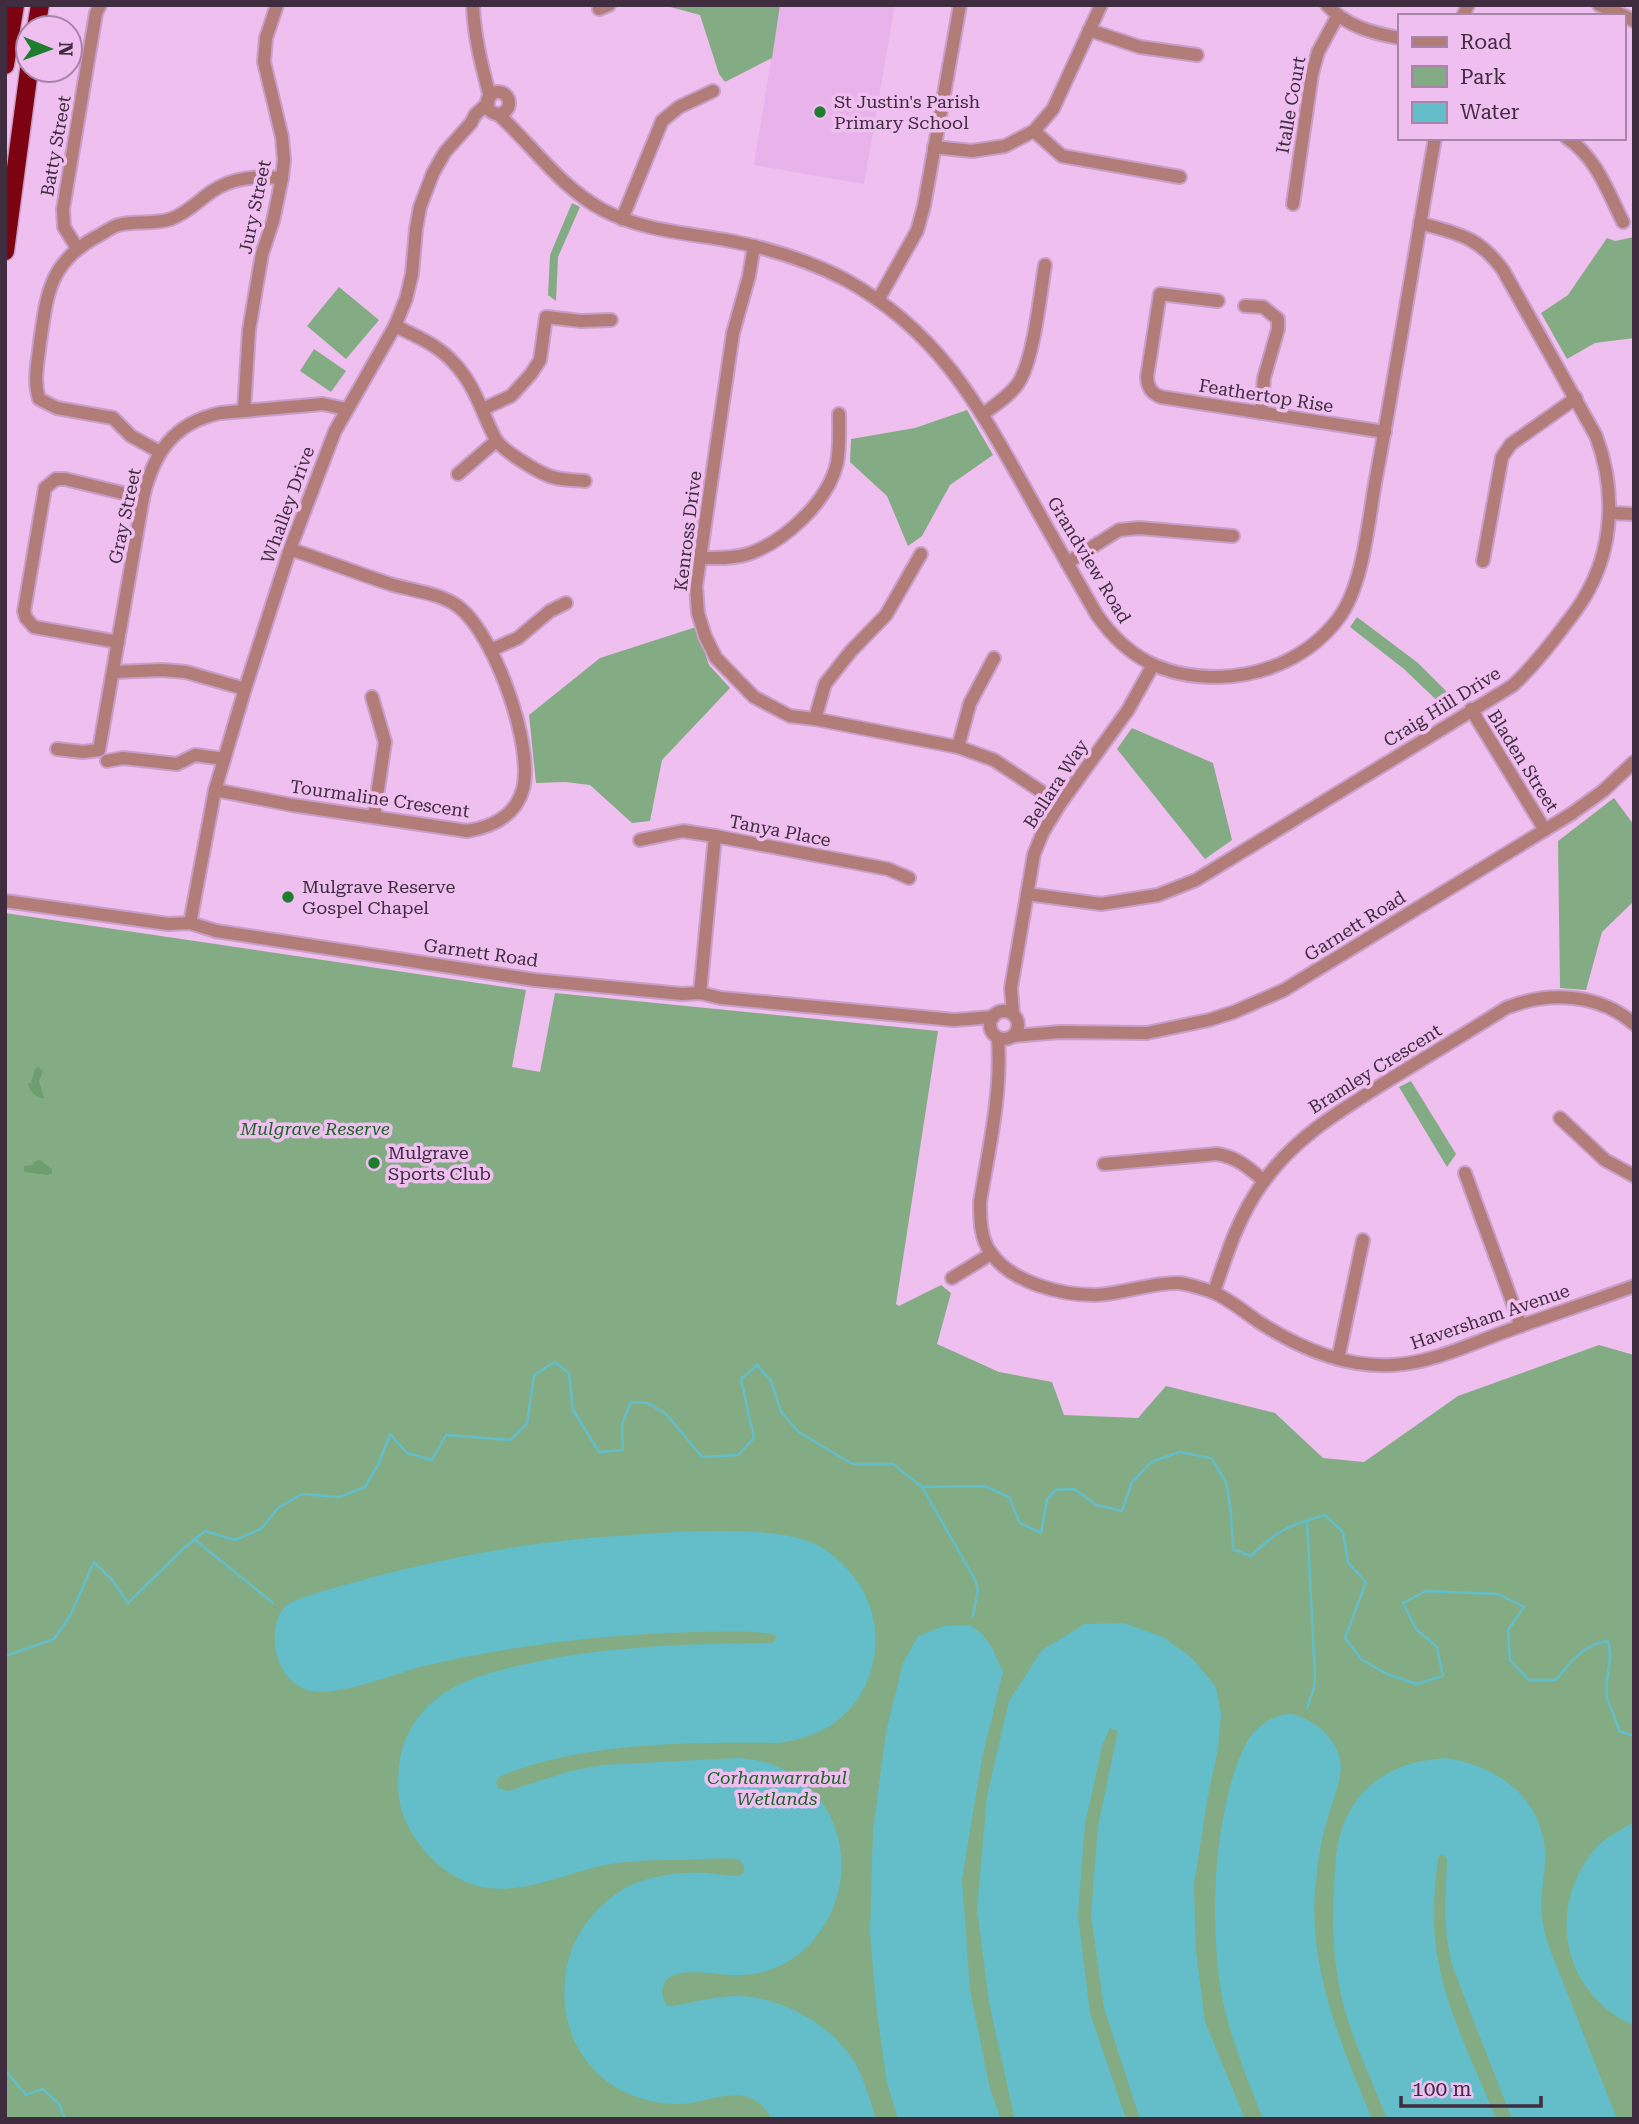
<svg xmlns="http://www.w3.org/2000/svg" width="1639" height="2124" font-family="'Roboto Serif',serif">
<rect width="100%" height="100%" fill="#efbff0"/>
<!-- built -->
<path fill="#e8b3ea" d="M780,5H895L864,184L754,165Z"/>
<!-- green -->
<g fill="#83ac84">
<path d="M663,5H780L772,58L725,82L719,74L700,15Z"/>
<path d="M572,203L580,207L558,257L556,301L548,295L550,255Z"/>
<path d="M1634,237V338L1595,343L1567,359L1541,313L1568,295L1607,238L1615,241Z"/>
<path d="M339,287L379,320L346,359L307,326Z"/>
<path d="M314,349L346,371L331,392L300,371Z"/>
<path d="M967,410L993,455L950,485L922,536L908,546L887,496L850,462L851,439L915,428Z"/>
<path d="M1357,617L1418,663L1460,705L1449,712L1404,669L1350,627Z"/>
<path d="M696,627L709,665L730,688L662,760L650,821L632,823L590,785L565,782L536,783L529,715L600,658Z"/>
<path d="M1132,728L1213,763L1232,840L1205,859L1117,749Z"/>
<path d="M1614,798L1634,825V901L1602,932L1586,990L1560,988L1558,841Z"/>
<path d="M5,913L526,990L512,1067L540,1072L555,993L938,1031L896,1304L899,1306L941,1285L951,1293L937,1344L999,1372L1052,1382L1064,1415L1138,1418L1166,1386L1275,1413L1323,1458L1364,1462L1458,1396L1599,1345L1634,1355V2119H5Z"/>
<path d="M1411,1081L1456,1154L1447,1167L1399,1087Z"/>
</g>
<!-- forest -->
<g fill="#6c9e6e">
<path d="M38,1067L43,1071L39,1081L44,1098C36,1099 29,1090 28,1083H31L35,1069Z"/>
<path d="M40,1160L52,1169V1173L48,1175L24,1172V1166L32,1165L36,1161Z"/>
</g>
<!-- water -->
<g fill="#63bec9">
<path d="M675,1532C713,1531 778,1528 813,1543C829,1550 843,1563 854,1577C888,1620 881,1686 837,1721C820,1734 799,1740 778,1743C691,1742 579,1742 499,1777L496,1783L498,1788L508,1791L571,1771L602,1765L738,1758C836,1763 874,1874 810,1944C797,1958 778,1969 759,1973C751,1975 741,1975 733,1975C716,1975 670,1964 663,1986C661,1993 663,1999 667,2006H674C695,2002 716,1996 738,1996C783,1997 832,2025 855,2063C865,2081 870,2100 876,2119H772C766,2108 757,2099 744,2096C722,2092 698,2105 676,2104C602,2102 555,2044 566,1972C571,1941 587,1916 612,1897C639,1876 674,1872 708,1873C718,1874 729,1876 740,1876C747,1871 745,1864 738,1859C721,1858 703,1859 685,1860C658,1860 628,1860 601,1866C562,1874 524,1895 482,1887C446,1879 416,1848 403,1815C398,1800 397,1784 399,1768C401,1738 418,1711 443,1694C467,1678 495,1671 522,1665C604,1646 686,1644 770,1643L775,1641L776,1635C756,1630 718,1632 697,1632C605,1634 514,1645 424,1666C396,1673 338,1697 311,1691C291,1686 279,1669 276,1650C273,1637 275,1614 287,1605C301,1596 335,1588 352,1583C433,1560 517,1544 601,1537C626,1535 650,1534 675,1532Z"/>
<path d="M1124,1623L1163,1637L1192,1658L1216,1687L1221,1714L1218,1748L1207,1801L1194,1885L1196,1952L1205,2022L1245,2119H1140L1104,2008L1091,1915L1098,1826L1118,1731L1110,1728L1103,1743L1085,1824L1078,1915L1090,2013L1126,2119H1015L1014,2116L989,2002L977,1909L987,1796L1009,1701L1042,1650L1085,1624Z"/>
<path d="M970,1625L981,1633L991,1646L1003,1672L982,1758L962,1879L970,1990L990,2089L1001,2119H898L887,2083L877,2013L870,1933L873,1831L886,1732L903,1663L918,1636L944,1626Z"/>
<path d="M1292,1714C1314,1720 1335,1736 1340,1760C1344,1779 1329,1808 1325,1828C1320,1845 1318,1863 1316,1881C1306,1964 1341,2044 1372,2119H1263C1248,2081 1232,2042 1223,2002C1217,1971 1215,1938 1215,1906C1215,1861 1224,1785 1246,1744C1255,1727 1272,1714 1292,1714Z"/>
<path d="M1445,1758C1495,1765 1540,1795 1545,1850C1546,1870 1541,1890 1541,1910C1542,1922 1545,1935 1549,1947L1617,2119H1512L1452,1965L1447,1940L1445,1911L1447,1859L1442,1854L1438,1858C1435,1885 1432,1912 1435,1939C1441,2002 1473,2061 1496,2119H1387C1372,2081 1354,2043 1343,2004C1334,1966 1331,1925 1334,1887C1335,1875 1335,1862 1337,1849C1347,1790 1388,1762 1445,1758Z"/>
<path d="M1634,1822V2025C1617,2019 1603,2007 1591,1993C1556,1950 1560,1892 1594,1850C1604,1838 1621,1830 1634,1822Z"/>
</g>
<g fill="none" stroke-linecap="round" stroke-linejoin="round">
<!-- stream -->
<g stroke="#63bec9" stroke-width="2.5">
<path d="M922,1487L974,1578L978,1589L973,1616"/>
<path d="M194,1539L273,1603"/>
<path d="M5,1656L54,1639L70,1616L94,1562L112,1580L128,1603L184,1548L205,1531L235,1540L261,1529L278,1508L302,1494L339,1497L365,1487L379,1463L390,1434L407,1453L432,1460L446,1435L510,1440L527,1424L534,1375L555,1362L569,1373L573,1410L599,1452L623,1450L622,1424L631,1402L648,1403L667,1415L702,1457L738,1455L754,1438L741,1379L757,1365L771,1381L781,1412L799,1432L852,1464H893L922,1487L985,1486L1009,1497L1020,1523L1041,1533L1047,1500L1055,1490L1074,1489L1097,1505L1122,1511L1132,1482L1151,1462L1180,1452L1211,1458L1226,1482L1231,1513L1233,1549L1251,1556C1277,1530 1290,1525 1325,1515L1343,1532L1348,1563L1366,1582L1345,1638L1362,1660L1387,1674L1417,1684L1443,1676L1437,1647L1416,1629L1403,1603L1426,1591L1498,1594L1524,1607L1508,1630L1510,1660L1529,1680H1556C1570,1662 1584,1644 1608,1641C1614,1658 1604,1679 1607,1698C1609,1705 1617,1721 1619,1731L1634,1736"/>
<path d="M1307,1708L1314,1688L1315,1676L1307,1521"/>
<path d="M5,2070L26,2095L43,2089L59,2104L65,2119"/>
</g>
<!-- minor casing -->
<g stroke="#c89fc9" stroke-width="16">
<g id="minor">
<path d="M473,5C474,37 482,67 490,97"/>
<path d="M1327,5C1346,26 1372,33 1399,38"/>
<path d="M1599,5L1621,14L1634,21"/>
<path d="M599,9L609,5"/>
<path d="M1463,16L1468,5"/>
<path d="M1089,30L1140,47L1197,55"/>
<circle cx="498" cy="103" r="11"/>
<path d="M498,114C533,146 560,187 603,210C643,231 688,233 731,241C771,249 810,261 846,280C938,331 977,403 1026,490C1049,532 1073,573 1097,615C1128,659 1164,677 1218,677C1264,676 1309,657 1338,619C1364,585 1368,520 1376,478C1397,365 1415,251 1435,138"/>
<path d="M1034,131L1062,156L1180,177"/>
<path d="M1567,138C1596,157 1608,192 1623,222"/>
<path d="M934,147L972,151L1005,146L1034,131L1053,109L1101,5"/>
<path d="M1293,204L1312,74L1318,52L1337,17"/>
<path d="M622,219L662,121L679,107L713,91"/>
<path d="M754,246L749,276L733,333L696,586L698,613L705,636L716,658L754,697L790,716L815,719L958,747L994,760L1060,804"/>
<path d="M77,248L64,227L63,209L96,13L100,5"/>
<path d="M878,300L917,231L924,206L960,5"/>
<path d="M1218,301L1160,294L1147,377C1148,388 1151,393 1161,397L1385,432"/>
<path d="M1245,306L1263,307L1278,319V329L1264,378L1261,413"/>
<path d="M395,326C416,336 438,345 454,363C475,385 482,413 495,438C501,450 539,473 552,477C562,480 574,480 585,481"/>
<path d="M483,409L511,396L531,374L540,360L546,317L581,321L611,320"/>
<path d="M244,411L249,330L262,254L273,221L282,178L284,160L282,137L264,62L266,38L277,5"/>
<path d="M983,414C995,405 1011,395 1019,382C1034,358 1040,295 1045,265"/>
<path d="M160,452L131,436L113,418L57,408L39,399C33,380 38,362 40,342C47,294 49,264 94,238C102,234 110,228 118,225C135,220 154,225 171,219C187,213 197,202 211,192C232,177 257,176 282,178"/>
<path d="M458,474L496,441"/>
<path d="M1610,513L1634,514"/>
<path d="M699,558C715,558 732,559 748,554C784,542 828,502 837,463C840,447 839,431 839,414"/>
<path d="M1483,561L1502,457L1511,444L1576,398"/>
<path d="M1067,563L1119,530L1139,528L1233,536"/>
<path d="M118,642L34,627L26,618L24,611L45,488L56,479H65L143,498"/>
<path d="M491,650L518,638L550,611L566,603"/>
<path d="M114,672L162,670L186,672L245,689"/>
<path d="M372,697L385,742L374,816"/>
<path d="M1471,709L1545,830"/>
<path d="M815,719L825,684L851,651L886,615L921,554"/>
<path d="M958,747L970,703L994,658"/>
<path d="M57,749L83,752L99,750L143,498C153,454 173,423 220,413L323,404L346,409"/>
<path d="M107,761L123,758L177,764L195,755L224,759"/>
<path d="M215,790L292,805L467,831C492,827 515,817 523,789C534,746 495,636 460,608C442,593 413,591 390,584C357,573 323,560 290,549"/>
<path d="M640,840L683,831L715,836"/>
<path d="M1027,894L1101,904L1158,895L1196,880L1512,686C1531,669 1546,650 1562,629C1569,619 1578,609 1584,598C1614,549 1616,489 1596,436L1503,270C1478,236 1458,234 1420,223"/>
<path d="M5,901L168,924L190,923L216,931L535,980L682,994L700,993L721,998L954,1020L993,1017"/>
<path d="M190,923L215,790L245,689L290,549L335,431L395,326L406,299L412,274L416,229L420,207L433,173L445,152L471,123L475,115L488,103"/>
<path d="M700,993L715,836L888,869L909,878"/>
<circle cx="1004" cy="1025" r="14"/>
<path d="M1013,1014L1011,988L1034,854L1043,832L1060,804L1128,710L1153,665"/>
<path d="M1014,1036L1060,1032L1147,1033L1209,1020L1234,1012L1284,990L1571,814L1603,791L1634,762"/>
<path d="M998,1038C1002,1093 989,1148 980,1202C980,1218 980,1239 991,1253C1012,1283 1061,1295 1095,1295C1124,1294 1151,1282 1179,1283C1189,1284 1200,1288 1210,1291C1227,1297 1244,1312 1259,1322C1299,1348 1344,1368 1393,1365C1431,1363 1468,1345 1504,1332C1547,1316 1591,1302 1634,1286"/>
<path d="M1560,1118L1605,1160L1634,1176"/>
<path d="M1104,1164L1217,1154C1237,1157 1249,1168 1264,1181"/>
<path d="M1465,1173L1521,1326"/>
<path d="M952,1278L991,1254"/>
<path d="M1214,1292C1227,1253 1239,1215 1264,1181C1298,1134 1345,1108 1392,1078C1430,1055 1468,1032 1506,1008C1548,991 1599,993 1634,1024"/>
<path d="M1338,1359L1363,1240"/>
</g>
</g>
<!-- highway casing -->
<g stroke="#c89fc9" stroke-width="21">
<g id="highway">
<path d="M36,28L40,5"/>
<path d="M5,65L15,5"/>
<path d="M5,251L29,70"/>
</g>
</g>
<!-- minor -->
<use href="#minor" stroke="#b27d78" stroke-width="12"/>
<!-- highway -->
<use href="#highway" stroke="#7c030f" stroke-width="18"/>
</g>
<!-- markers -->
<g fill="#1f7d2e" stroke="#efbff0" stroke-width="2.5">
<circle cx="820" cy="112" r="7"/>
<circle cx="288" cy="897" r="7"/>
<circle cx="374" cy="1163" r="7"/>
</g>
<g text-anchor="middle" stroke-width="7" stroke-linejoin="round" paint-order="stroke">
<!-- poi labels -->
<g font-size="18" fill="#3f2c3f" stroke="#efbff0" text-anchor="start">
<text x="834" y="108">St Justin's Parish<tspan x="834" dy="21">Primary School</tspan></text>
<text x="302" y="893">Mulgrave Reserve<tspan x="302" dy="21">Gospel Chapel</tspan></text>
<text x="388" y="1159">Mulgrave<tspan x="388" dy="21">Sports Club</tspan></text>
</g>
<!-- street labels -->
<g font-size="18" fill="#3f2c3f" stroke="#efbff0">
<text transform="translate(1291 105) rotate(-80)" y="6">Italle Court</text>
<text transform="translate(56 146) rotate(-80)" y="6">Batty Street</text>
<text transform="translate(255 207) rotate(-78)" y="6">Jury Street</text>
<text transform="translate(1266 396) rotate(9)" y="6">Feathertop Rise</text>
<text transform="translate(288 505) rotate(-70)" y="6">Whalley Drive</text>
<text transform="translate(125 516) rotate(-78)" y="6">Gray Street</text>
<text transform="translate(688 531) rotate(-83)" y="6">Kenross Drive</text>
<text transform="translate(1089 560) rotate(59)" y="6">Grandview Road</text>
<text transform="translate(1442 707) rotate(-32)" y="6">Craig Hill Drive</text>
<text transform="translate(1523 761) rotate(58)" y="6">Bladen Street</text>
<text transform="translate(1056 784) rotate(-57)" y="6">Bellara Way</text>
<text transform="translate(380 799) rotate(8)" y="6">Tourmaline Crescent</text>
<text transform="translate(780 831) rotate(11)" y="6">Tanya Place</text>
<text transform="translate(1355 926) rotate(-32)" y="6">Garnett Road</text>
<text transform="translate(481 953) rotate(8)" y="6">Garnett Road</text>
<text transform="translate(1375 1069) rotate(-32)" y="6">Bramley Crescent</text>
<text transform="translate(1490 1317) rotate(-19)" y="6">Haversham Avenue</text>
</g>
<!-- park labels -->
<g font-size="18" font-style="italic" fill="#1c6427" stroke="#efbff0">
<text x="315" y="1135">Mulgrave Reserve</text>
<text x="777" y="1784">Corhanwarrabul<tspan x="777" dy="21">Wetlands</tspan></text>
</g>
</g>
<!-- border -->
<rect width="1639" height="2124" fill="none" stroke="#3f2c3f" stroke-width="14"/>
<!-- legend -->
<rect x="1398" y="14" width="228" height="126" fill="#efbff0" stroke="#a984a9" stroke-width="2"/>
<rect x="1412" y="37" width="35" height="10" fill="#b27d78" stroke="#a984a9" stroke-width="2"/>
<text x="1460" y="49" font-size="21" fill="#3f2c3f">Road</text>
<rect x="1412" y="66" width="35" height="21" fill="#83ac84" stroke="#a984a9" stroke-width="2"/>
<text x="1460" y="84" font-size="21" fill="#3f2c3f">Park</text>
<rect x="1412" y="102" width="35" height="21" fill="#63bec9" stroke="#a984a9" stroke-width="2"/>
<text x="1460" y="119" font-size="21" fill="#3f2c3f">Water</text>
<!-- north arrow -->
<g transform="translate(49 49) rotate(91)"><circle r="33" fill="#efbff0" stroke="#a984a9" stroke-width="2"/>
<path d="M0-5L12 26L0 18L-12 26Z" fill="#1f7d2e"/>
<text y="-10" font-size="19" font-weight="bold" text-anchor="middle" fill="#3f2c3f">N</text>
</g>
<!-- scale -->
<path d="M1401 2096v10h140v-10" fill="none" stroke="#3f2c3f" stroke-width="3.5"/>
<text x="1412" y="2096" font-size="21" fill="#3f2c3f" stroke="#efbff0" stroke-width="5" paint-order="stroke">100 m</text>
</svg>
